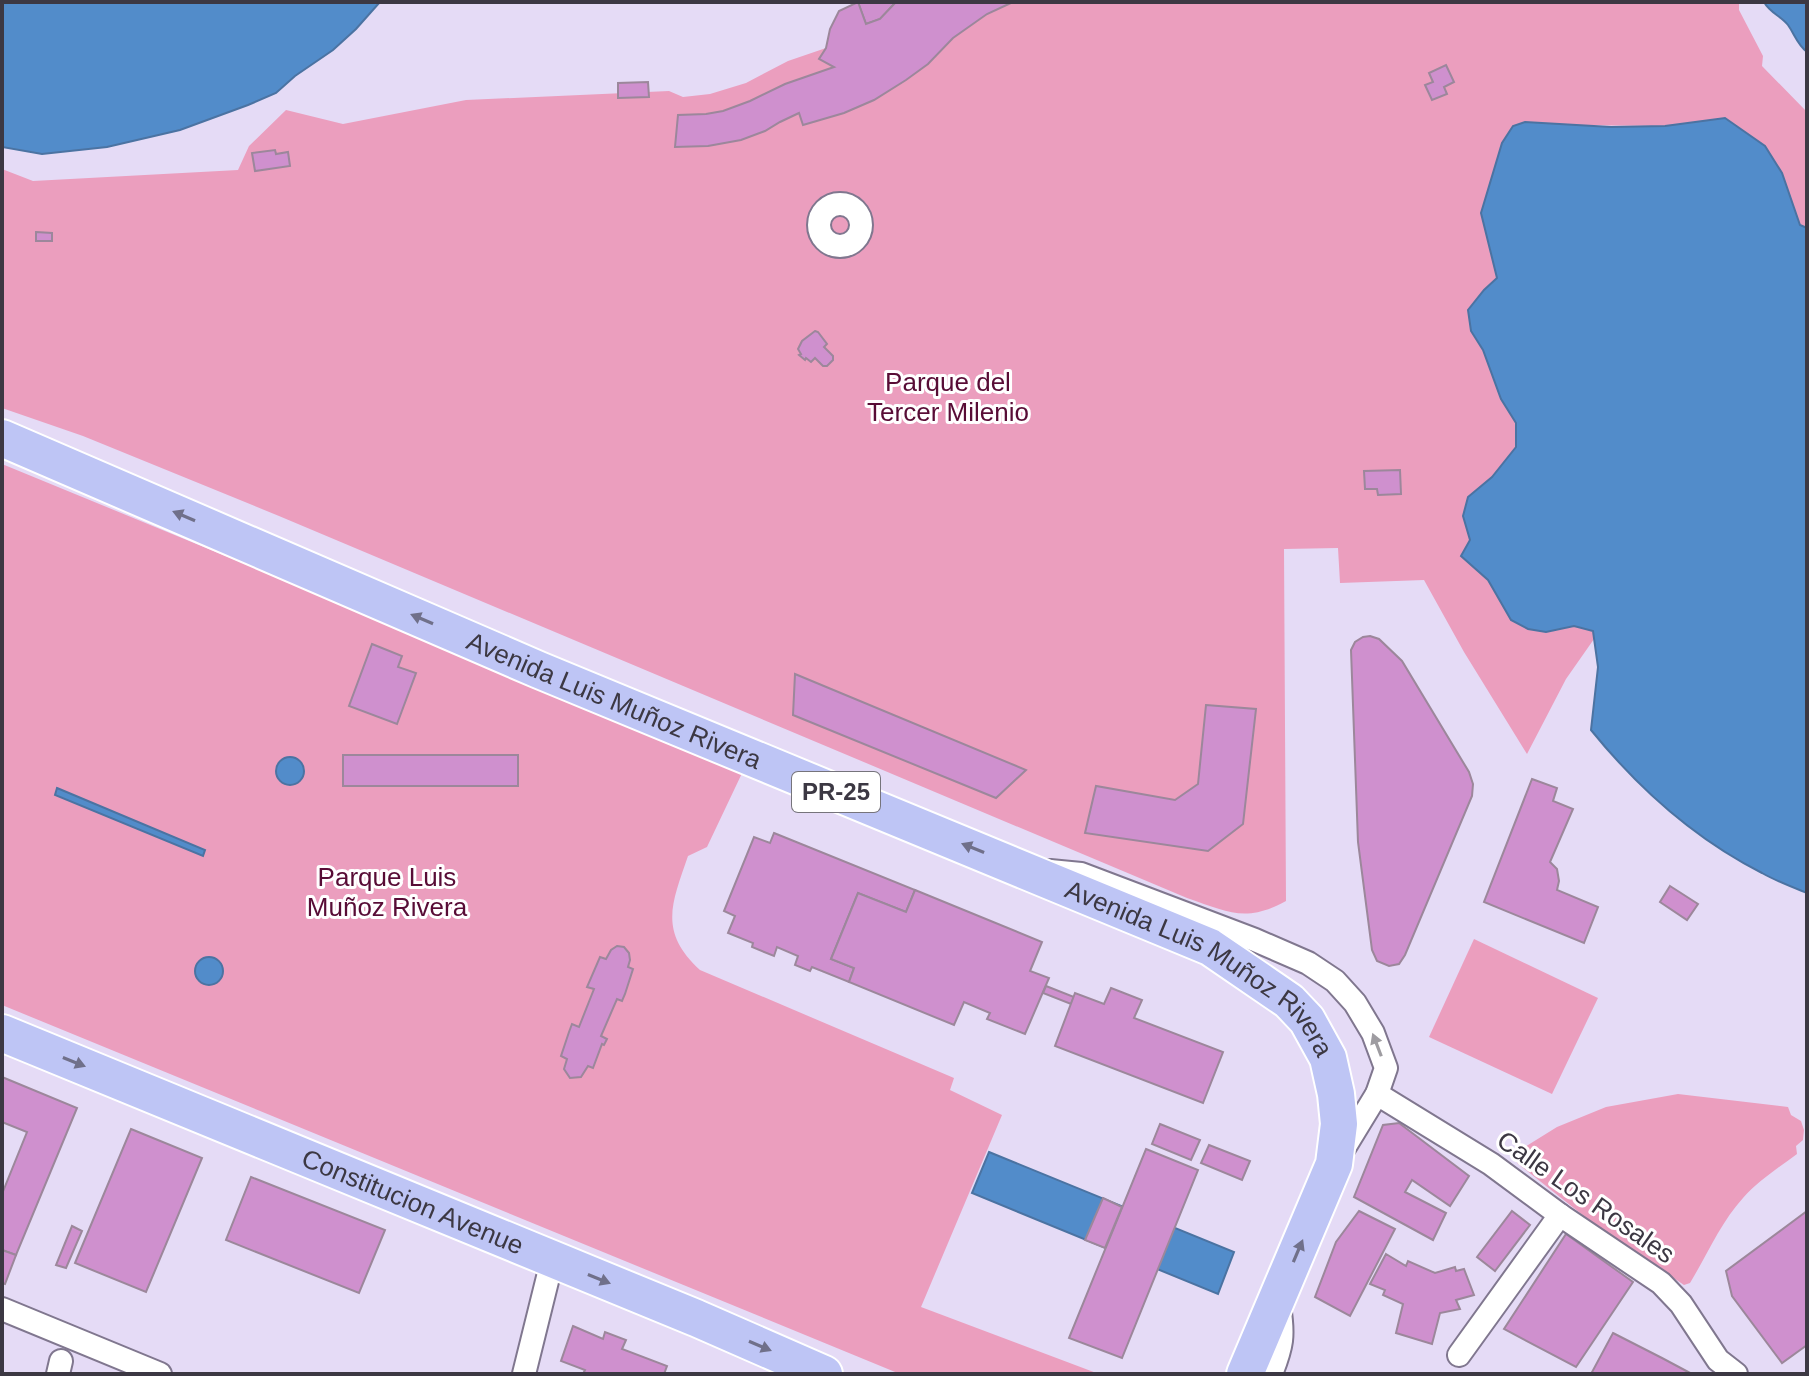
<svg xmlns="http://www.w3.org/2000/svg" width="1809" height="1376" font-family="Helvetica,sans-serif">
<rect width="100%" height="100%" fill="#e5dbf6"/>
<!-- green -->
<g fill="#eb9ebe">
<path d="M858,2H1739V10L1763,56L1762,66L1807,112V228L1800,226L1782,173L1725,118L1665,126L1570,125L1502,143L1481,213L1497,278L1484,290L1471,331L1483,350L1501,399L1516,423V447L1492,477L1468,497L1463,516L1470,540L1462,556L1488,580L1511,620L1546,632L1574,626L1593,631L1594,639L1566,679L1527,754L1464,652L1424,580L1340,583L1338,548L1284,549L1286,901C1246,923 1228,912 1187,898L279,516L83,436L2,408V169L33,181L238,170L249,146L286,110L343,124L466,100L669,91L683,97L710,94L746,83L788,61L826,48L830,29L839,11Z"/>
<path d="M2,464L744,769L707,847L688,856C672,903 658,931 700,970L954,1078L950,1090L1002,1115L921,1307L1099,1374H900L2,1005Z"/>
<path d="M1474,939L1598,998L1552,1094L1429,1037Z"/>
<path d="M1678,1094L1788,1107L1791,1115L1801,1121L1804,1130L1803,1140L1796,1146L1797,1154C1778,1168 1758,1181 1743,1198C1721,1222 1707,1255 1690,1283L1684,1285L1599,1228L1517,1163L1516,1156L1520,1150L1557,1127L1606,1107Z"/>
</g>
<!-- water -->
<g fill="#528cca" stroke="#4b73a2" stroke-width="2">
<path d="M2,2H380L356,29L333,50L295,76L276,93L248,105L180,130L107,147L42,154L2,147Z"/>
<path d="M1764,2H1807V52C1797,44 1795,35 1788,25C1781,16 1770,13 1764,2Z"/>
<path d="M1725,118L1765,146L1782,173L1800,225L1807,228V893C1792,887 1776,881 1762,873C1695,839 1638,788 1591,730L1598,667L1593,631L1574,626L1546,632L1528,629L1511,620L1488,580L1461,556L1470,540L1463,516L1468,497L1492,477L1516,447V423L1501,399L1483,350L1471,331L1468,310L1484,290L1497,278L1481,213L1502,143L1513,126L1525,122L1611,127L1665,126Z"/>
<circle cx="290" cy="771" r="14"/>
<path d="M57,788L205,850L203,856L55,795Z"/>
<circle cx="209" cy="971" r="14"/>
<path d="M989,1152L1234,1252L1218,1294L972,1193Z"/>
</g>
<!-- building -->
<g fill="#cf90ce" stroke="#9c879b" stroke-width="2">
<path d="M858,2H896L880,19L866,24Z"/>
<path d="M858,2L866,24L880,19L896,2H1013L987,14L953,38L928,64L906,80L874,100L844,113L803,125L799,113L780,122L765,131L741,140L708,146L675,147L678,115L706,114L723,111L750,101L785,84L834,67L819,59L826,48L830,29L839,11Z"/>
<path d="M1446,65L1454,82L1444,87L1447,94L1432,100L1425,85L1433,82L1429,73Z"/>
<path d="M648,82L649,97L618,98V83Z"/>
<path d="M275,150L276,154L288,152L290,166L255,171L252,153Z"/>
<path d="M36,232L52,233V241H36Z"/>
<path d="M815,331L818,332L827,344L824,347L833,356V360L827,366H823L815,358L811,362L806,358L805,360L799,355L801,354L798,349L802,341Z"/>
<path d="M1400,470L1401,494L1378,495L1377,489H1365L1364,471Z"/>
<path d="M1370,636L1379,639L1402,661L1469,772L1473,784L1472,796L1405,955L1399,964L1389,966L1377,961L1372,950L1358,842L1351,650L1355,642L1363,637Z"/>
<path d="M372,644L402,656L398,667L416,673L397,724L349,706Z"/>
<path d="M795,674L1026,770L996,798L793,715Z"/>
<path d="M1206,705L1256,709L1243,824L1208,851L1085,833L1096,786L1175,800L1198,784Z"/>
<rect x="343" y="755" width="175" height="31"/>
<path d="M1532,779L1557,788L1553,801L1573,809L1550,862L1557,869L1559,881L1557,890L1598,907L1584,943L1484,902Z"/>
<path d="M774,833L915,890L906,912L858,893L831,959L854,968L849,982L812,967L810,971L795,965L798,956L777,947L774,956L752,947L753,943L728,933L735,916L724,911L754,837L770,843Z"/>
<path d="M1670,886L1698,904L1687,920L1660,902Z"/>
<path d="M915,890L1042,942L1030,971L1049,978L1025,1034L987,1019L990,1013L964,1002L954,1025L849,982L854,968L831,959L858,893L906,912Z"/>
<path d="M617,946L624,947L629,953L630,960L628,967L633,969L625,994L622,1001L617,999L601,1036L607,1039L604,1045L602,1044L593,1068L588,1066L581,1077L570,1078L564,1069L567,1059L561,1056L569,1032L572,1024L579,1027L594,989L587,987L600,957L606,959L611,950Z"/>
<path d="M1046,986L1074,997L1071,1004L1043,993Z"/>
<path d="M1111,988L1142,1000L1134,1018L1223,1052L1203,1103L1055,1046L1075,993L1104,1004Z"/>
<path d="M2,1077L77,1108L16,1255L2,1250V1194L27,1132L2,1122Z"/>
<path d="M1399,1123L1469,1176L1450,1206L1412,1180L1405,1192L1446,1213L1433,1240L1354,1197L1383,1125Z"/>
<path d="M1160,1124L1200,1140L1191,1160L1152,1144Z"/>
<path d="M131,1129L202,1158L146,1292L75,1263Z"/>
<path d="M1209,1145L1250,1161L1242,1180L1201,1163Z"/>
<path d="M1146,1149L1198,1170L1122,1358L1069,1338Z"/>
<path d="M251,1177L385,1230L359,1293L226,1240Z"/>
<path d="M1103,1198L1122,1207L1105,1248L1085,1240Z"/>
<path d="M1359,1211L1395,1229L1350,1316L1315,1297L1336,1242Z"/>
<path d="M1512,1211L1530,1225L1495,1271L1477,1257Z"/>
<path d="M1807,1211V1345L1782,1363L1732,1296L1726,1271Z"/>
<path d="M72,1226L82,1231L66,1268L56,1265Z"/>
<path d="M1566,1234L1633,1282L1576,1367L1504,1329Z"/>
<path d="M2,1250L16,1255L5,1284L2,1283Z"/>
<path d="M1386,1254L1406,1266L1408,1261L1435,1273L1455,1267L1456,1271L1464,1269L1474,1295L1456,1300L1460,1309L1440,1313L1432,1344L1396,1333L1403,1304L1383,1295L1385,1290L1370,1284Z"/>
<path d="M573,1326L603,1339L605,1332L626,1340L622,1349L667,1366L664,1374H583L585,1370L561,1361Z"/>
<path d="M1613,1333L1662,1358L1692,1374H1591Z"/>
</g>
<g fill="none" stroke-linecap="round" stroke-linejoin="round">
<!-- street casing -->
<g stroke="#80778f" stroke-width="26">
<g id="street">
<circle cx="840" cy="225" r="21"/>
<path d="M1050,871L1081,874L1255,940L1308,963L1335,981L1355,1003L1373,1033L1386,1068L1377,1094L1341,1153"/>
<path d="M1377,1094L1491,1164L1560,1215L1661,1283L1681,1304L1718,1360L1736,1374"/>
<path d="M2,1309L160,1374"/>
<path d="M1459,1355L1560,1215"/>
<path d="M58,1374L61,1361"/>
<path d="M524,1374L552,1261"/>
<path d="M1271,1374C1282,1346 1284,1336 1279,1306"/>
</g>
</g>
<!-- primary casing -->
<g stroke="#fff" stroke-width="40">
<g id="primary">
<path id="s1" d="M2,438L539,670L1210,947L1289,1001L1307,1020L1328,1058L1336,1094L1339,1124L1334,1164L1245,1374"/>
<path id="s2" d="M2,1033L696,1318L824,1374"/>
</g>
</g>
<!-- street -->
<use href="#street" stroke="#fff" stroke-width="22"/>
<!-- primary -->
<use href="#primary" stroke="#bec5f5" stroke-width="36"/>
</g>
<!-- one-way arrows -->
<defs><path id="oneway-solid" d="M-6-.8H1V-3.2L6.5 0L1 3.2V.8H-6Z" transform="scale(2)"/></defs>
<g fill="#70708a">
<use href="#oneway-solid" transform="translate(184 516) rotate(-157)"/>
<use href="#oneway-solid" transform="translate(422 619) rotate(-157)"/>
<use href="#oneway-solid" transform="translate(973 848) rotate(-158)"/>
<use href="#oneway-solid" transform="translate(74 1062) rotate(22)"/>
<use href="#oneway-solid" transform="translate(1298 1251) rotate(-67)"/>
<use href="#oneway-solid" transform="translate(599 1279) rotate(22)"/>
<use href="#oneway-solid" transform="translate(760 1346) rotate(23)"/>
</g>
<use fill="#9e9ca1" href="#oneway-solid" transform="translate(1377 1045) rotate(-111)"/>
<g text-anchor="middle" stroke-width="6" stroke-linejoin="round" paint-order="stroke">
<!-- shield labels -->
<rect fill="#fff" stroke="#76747b" stroke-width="2" x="792" y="772" width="88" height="40" rx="6"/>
<g font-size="24" font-weight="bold" fill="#3c3843">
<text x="836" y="800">PR-25</text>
</g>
<!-- park labels -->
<g font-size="26" fill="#580c36" stroke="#fff">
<text x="948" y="391">Parque del<tspan x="948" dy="30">Tercer Milenio</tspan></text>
<text x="387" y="886">Parque Luis<tspan x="387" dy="30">Muñoz Rivera</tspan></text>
</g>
<!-- street labels -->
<g font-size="26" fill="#3c3843" stroke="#fff">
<text dy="9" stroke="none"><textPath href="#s1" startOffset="666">Avenida Luis Muñoz Rivera</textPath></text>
<text dy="9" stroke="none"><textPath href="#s1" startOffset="1314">Avenida Luis Muñoz Rivera</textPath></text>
<text transform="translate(1586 1197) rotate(35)" y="9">Calle Los Rosales</text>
<text dy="9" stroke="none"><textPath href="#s2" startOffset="444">Constitucion Avenue</textPath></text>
</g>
</g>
<!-- border -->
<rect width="1809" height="1376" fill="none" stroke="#3c3843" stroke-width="8"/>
</svg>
